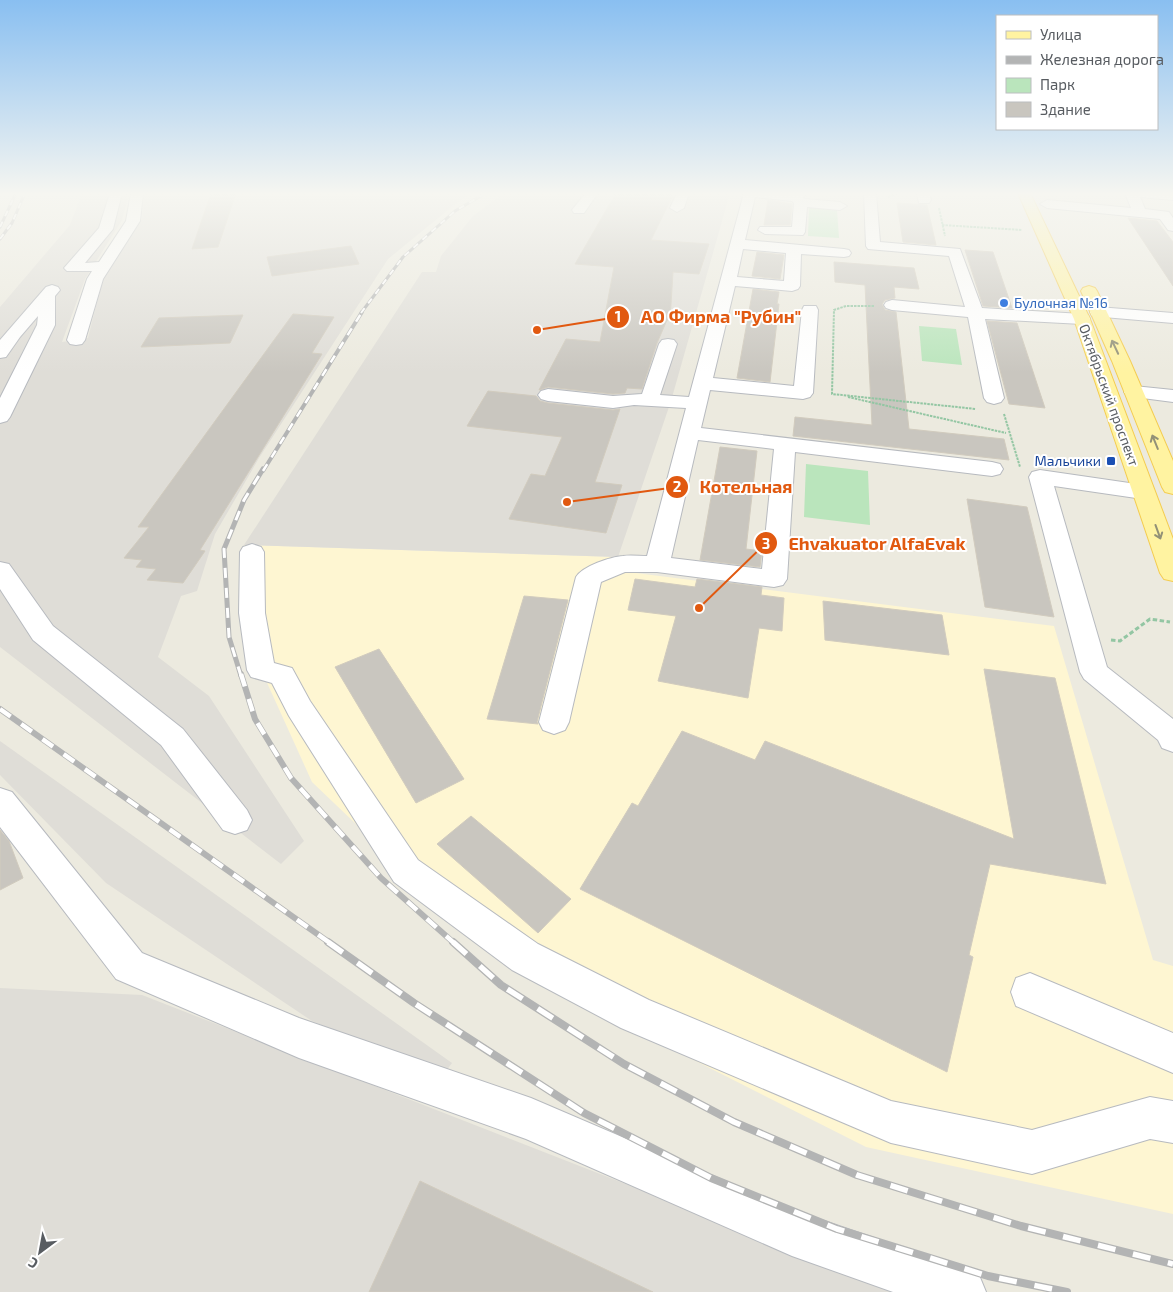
<svg xmlns="http://www.w3.org/2000/svg" width="1173" height="1292" font-family="'Exo 2',sans-serif">
<rect width="100%" height="100%" fill="#eceadf"/>
<!-- commercial -->
<path fill="#fef6d2" d="M244,545L618,557L628,572L1054,626L1153,960L1173,966V1214L866,1147L508,966L398,877L357,825L312,782L240,623Z"/>
<!-- industrial -->
<g fill="#dfddd7">
<path d="M82,193H129L122,220L85,279L62,342L88,338L102,282L142,219L144,193H473L459,201L388,259L259,458L215,534L197,591L181,596L158,657L209,696L304,841L281,864L0,647V307L70,225Z"/>
<path d="M504,193H730L671,401L618,557L244,545L422,272H436L441,256L473,216Z"/>
<path d="M0,741L452,1063L443,1075L312,1021L106,883L0,775Z"/>
<path d="M0,988L142,995L902,1292H0Z"/>
</g>
<!-- green -->
<g fill="#bae5bc">
<path d="M809,207L837,209L839,238L808,236Z"/>
<path d="M919,326L956,329L962,365L922,361Z"/>
<path d="M806,464L868,471L870,525L804,517Z"/>
</g>
<!-- building -->
<g fill="#c9c6bf" stroke="#d1cbbe">
<path d="M211,193H236L218,247L192,249Z"/>
<path d="M616,193H674L651,240L709,244L699,274L673,272L670,320H667L657,343L642,389L627,388L625,393L613,394L548,387L539,390L566,339L600,342L614,267L575,264Z"/>
<path d="M768,200L792,204L790,225H764Z"/>
<path d="M897,203L927,205L936,245L903,242Z"/>
<path d="M1128,218L1157,221L1173,242V286Z"/>
<path d="M351,246L359,264L272,276L267,257Z"/>
<path d="M965,250L993,252L1012,308L983,306Z"/>
<path d="M757,252L784,255L780,279L752,276Z"/>
<path d="M834,262L914,268L919,289L894,287L895,298L885,300L882,304L885,310L896,312L909,429L1004,439L1009,460L793,436L795,417L872,425L865,285L835,282Z"/>
<path d="M753,289L779,292L777,304H779L770,382L737,378Z"/>
<path d="M293,314L334,317L312,353L322,354L200,550L205,551L183,583L147,580L156,569L136,567L142,560L124,558L149,527H138Z"/>
<path d="M243,315L230,343L141,347L159,318Z"/>
<path d="M987,321L1017,323L1045,408L1009,404Z"/>
<path d="M488,391L536,396L540,401L548,403L613,410L620,409L595,482L622,485L606,533L509,519L531,474L545,476L562,437L467,426Z"/>
<path d="M720,447L757,451L746,549L762,551L760,567L700,560Z"/>
<path d="M967,499L1027,507L1054,617L985,607Z"/>
<path d="M635,579L695,587L697,579L762,587L761,595L784,598L782,631L759,628L748,698L658,681L676,616L628,610Z"/>
<path d="M524,596L568,600L537,722L538,724L487,719Z"/>
<path d="M823,601L942,615L949,655L825,640Z"/>
<path d="M379,649L464,779L416,803L335,667Z"/>
<path d="M984,669L1055,678L1106,884L990,864L969,955L973,957L947,1072L580,889L632,803L638,806L682,731L755,760L765,741L1014,839Z"/>
<path d="M471,816L571,899L538,933L437,844Z"/>
<path d="M0,830L9,841L23,878L0,890Z"/>
<path d="M420,1181L653,1292H369Z"/>
</g>
<g fill="none" stroke-linecap="round" stroke-linejoin="round">
<!-- minor casing -->
<g stroke="#b7babf" stroke-width="2">
<g id="minor">
<path d="M110,193H128L121,197L113,229L85,263L99,262L126,221L131,193H143L140,221L103,279L85,340L82,344L76,345L70,344L67,340L87,279L92,271H67L64,268L99,228Z"/>
<path d="M586,193H598L584,213H574L572,210Z"/>
<path d="M677,193H689L684,208L677,212L670,208Z"/>
<path d="M744,193H807L803,198L805,199L840,202L847,206L840,210L807,207L805,232L803,235L765,234L758,230L760,227H792L794,203L792,201L755,197L745,240L844,249L849,250L851,253L849,256L844,257L801,254L800,286L798,289L792,291L735,286L713,378L794,386L802,310L804,306H816L818,310L813,393L810,397L803,399L710,390L701,428L992,462L1000,464L1003,469L1000,474L992,476L795,452L787,579L783,585L774,587L657,572H625L601,582L569,722L565,730L554,734L543,730L539,722L576,577C583,566 610,557 623,556C630,555 639,556 647,556L686,408L634,405L613,408L548,401L541,399L538,395L541,391L548,389L613,396L642,394L659,344L662,340L668,339L674,340L677,344L660,395L689,397ZM743,249L786,253L784,281L737,277ZM698,440L774,449L762,569L671,558Z"/>
<path d="M864,193H876L880,242L960,249L982,308L1082,314L1088,315L1090,319L1088,323L1082,324L985,319L1004,398L1001,402L994,404L987,402L984,398L968,317L892,310L886,308L884,305L886,302L892,300L965,307L949,256L868,249L866,246Z"/>
<path d="M917,193H929L931,200L929,203H919Z"/>
<path d="M1125,193H1173V200L1140,197L1145,209L1169,212L1173,218V231L1168,230L1160,219L1047,208L1040,204L1047,200L1131,208Z"/>
<path d="M52,285L58,287L60,290L55,296V325L10,417L7,421L0,423V398L37,325L38,316L20,337L6,357L0,358V340L46,287Z"/>
<path d="M1098,307L1173,313V323L1092,316L1090,312L1092,308Z"/>
<path d="M1134,386L1173,390V402L1127,396L1124,392L1127,388Z"/>
<path d="M1040,470L1143,485L1151,487L1154,492L1151,497L1143,499L1054,486L1107,667L1173,719V752L1162,748L1158,740L1084,679L1080,672L1029,477L1032,472Z"/>
<path d="M252,544L261,547L264,552L265,613L274,663L292,668L310,701L418,860L538,944L649,1000L891,1101L1032,1130L1150,1097L1173,1101V1143L1150,1139L1032,1174L891,1143L621,1028L512,970L394,882L289,716L272,683L251,677L247,670L239,613L240,552L243,547Z"/>
<path d="M0,562L9,564L53,626L183,729L247,810L252,820L247,830L235,834L223,830L161,745L33,640L0,589Z"/>
<path d="M0,788L12,792L142,953L299,1018L531,1098L795,1211L962,1268L979,1275L986,1292H893L792,1256L526,1139L299,1058L116,979L0,827Z"/>
<path d="M1030,973L1173,1033V1073L1016,1006L1011,992L1016,978Z"/>
</g>
</g>
<!-- major casing -->
<g stroke="#f4cc50" stroke-width="2">
<g id="major">
<path d="M1018,193H1030L1090,319L1173,539V581L1164,579L1160,573L1074,319Z"/>
<path d="M1089,286L1095,288L1097,291L1130,361L1173,461V494L1165,492L1162,487L1112,361L1081,291L1083,288Z"/>
</g>
</g>
<!-- path-far1 -->
<g stroke="#93c6a3" stroke-width="2" stroke-dasharray="2.5 1" stroke-linecap="butt">
<path d="M888,197L899,193"/>
<path d="M939,208L945,236"/>
<path d="M942,225L1022,230"/>
<path d="M874,306H846L834,310L832,394L976,409"/>
<path d="M848,397L1006,433"/>
<path d="M1004,414L1020,467"/>
</g>
<!-- path -->
<path stroke="#93c6a3" stroke-width="3" stroke-dasharray="4.5 2.5" stroke-linecap="butt" d="M1111,640L1120,641L1150,619L1170,622"/>
<!-- minor -->
<use href="#minor" fill="#fff" fill-rule="evenodd"/>
<!-- major -->
<use href="#major" fill="#fff3a1" fill-rule="evenodd"/>
<!-- rail-far4 casing -->
<g stroke="#b3b4b4" stroke-width="3">
<g id="rail-far4">
<path d="M0,227L16,193"/>
<path d="M0,239L12,223L25,193"/>
<path d="M361,313L403,257L455,211L486,193"/>
</g>
</g>
<!-- rail-far3 casing -->
<g stroke="#b3b4b4" stroke-width="4">
<path id="rail-far3" d="M263,471L362,312"/>
</g>
<!-- rail-far2 casing -->
<g stroke="#b3b4b4" stroke-width="5">
<path id="rail-far2" d="M241,676L229,637L224,549L244,500L263,469"/>
</g>
<!-- rail-far1 casing -->
<g stroke="#b3b4b4" stroke-width="6">
<g id="rail-far1">
<path d="M241,674L255,719L291,778L381,878L454,943"/>
<path d="M0,709L330,943"/>
</g>
</g>
<!-- rail casing -->
<g stroke="#b3b4b4" stroke-width="8">
<g id="rail">
<path d="M328,942L414,1003L584,1113L711,1178L837,1229L988,1276L1067,1292"/>
<path d="M453,942L501,985L624,1064L734,1122L857,1175L1021,1226L1173,1264"/>
</g>
</g>
<!-- rail-far4 -->
<use href="#rail-far4" stroke="#fff" stroke-width="2" stroke-dasharray="6" stroke-linecap="butt"/>
<!-- rail-far3 -->
<use href="#rail-far3" stroke="#fff" stroke-width="2.5" stroke-dasharray="8" stroke-linecap="butt"/>
<!-- rail-far2 -->
<use href="#rail-far2" stroke="#fff" stroke-width="3" stroke-dasharray="10" stroke-linecap="butt"/>
<!-- rail-far1 -->
<use href="#rail-far1" stroke="#fff" stroke-width="4.5" stroke-dasharray="13" stroke-linecap="butt"/>
<!-- rail -->
<use href="#rail" stroke="#fff" stroke-width="5.5" stroke-dasharray="18" stroke-linecap="butt"/>
</g>
<!-- one-way arrows -->
<defs><path id="oneway-shaft" d="M-6 0H5M1.5-3L5.5 0L1.5 3" fill="none" stroke-width="1.6" stroke-linecap="round" stroke-linejoin="round" transform="scale(1.25)"/></defs>
<g stroke="#929177">
<use href="#oneway-shaft" transform="translate(1115 347) rotate(-115)"/>
<use href="#oneway-shaft" transform="translate(1155 442) rotate(-112)"/>
<use href="#oneway-shaft" transform="translate(1158 532) rotate(70)"/>
</g>
<!-- sky -->
<linearGradient id="sky" x2="0" y2="1"><stop stop-color="#89bff1"/><stop offset="0.52" stop-color="#f6f6f1"/><stop offset="1" stop-color="#f6f6f1" stop-opacity="0"/></linearGradient>
<rect width="1173" height="373" fill="url(#sky)"/>
<!-- markers -->
<circle fill="#3f7fe0" stroke="#fff" stroke-width="2" cx="1004" cy="303" r="5"/>
<rect fill="#1a4fb4" stroke="#fff" stroke-width="2" x="1106" y="456" width="10" height="10" rx="2.5"/>
<g text-anchor="middle" stroke-width="4" stroke-linejoin="round" paint-order="stroke">
<!-- far-shop labels -->
<g font-size="14" fill="#366cbe" stroke="#fff" text-anchor="start">
<text x="1014" y="308">Булочная №16</text>
</g>
<!-- far-street labels -->
<g font-size="14" fill="#585c61" stroke="#fff">
<text transform="translate(1109 395) rotate(70)" y="5">Октябрьский проспект</text>
</g>
<!-- far-transit labels -->
<g font-size="14" fill="#164399" stroke="#fff" text-anchor="end">
<text x="1101" y="466">Мальчики</text>
</g>
</g>
<!-- callouts -->
<path fill="none" stroke="#e15910" stroke-width="2" d="M537 330L618 317M567 502L677 487M699 608L766 543"/>
<g fill="#e15910" stroke="#fff" stroke-width="2">
<circle cx="537" cy="330" r="5"/>
<circle cx="567" cy="502" r="5"/>
<circle cx="699" cy="608" r="5"/>
<circle cx="618" cy="317" r="12"/>
<circle cx="677" cy="487" r="12"/>
<circle cx="766" cy="543" r="12"/>
</g>
<g font-size="15" text-anchor="middle" font-weight="bold" fill="#fff">
<text x="618" y="322">1</text>
<text x="677" y="492">2</text>
<text x="766" y="549">3</text>
</g>
<g font-size="18" text-anchor="middle" font-weight="bold" fill="#e15910" stroke="#fff" stroke-width="4" stroke-linejoin="round" paint-order="stroke">
<text x="721" y="323">АО Фирма "Рубин"</text>
<text x="746" y="493">Котельная</text>
<text x="877" y="550">Ehvakuator AlfaEvak</text>
</g>
<!-- legend -->
<rect x="996" y="15" width="162" height="115" fill="#ffffff" stroke="#bcbec0"/>
<rect x="1006" y="31" width="25" height="8" fill="#fff3a1" stroke="#bcbec0"/>
<text x="1040" y="40" font-size="15" fill="#585c61">Улица</text>
<rect x="1006" y="56" width="25" height="8" fill="#b3b4b4" stroke="#bcbec0"/>
<text x="1040" y="65" font-size="15" fill="#585c61">Железная дорога</text>
<rect x="1006" y="78" width="25" height="15" fill="#bae5bc" stroke="#bcbec0"/>
<text x="1040" y="90" font-size="15" fill="#585c61">Парк</text>
<rect x="1006" y="102" width="25" height="15" fill="#c9c6bf" stroke="#bcbec0"/>
<text x="1040" y="115" font-size="15" fill="#585c61">Здание</text>
<!-- north arrow -->
<g transform="translate(40 1252) rotate(212)" stroke="#ffffff" stroke-width="4" paint-order="stroke">
<path d="M0-4L9 19L0 12L-9 19Z" fill="#585c61"/>
<text y="-8" font-size="14" font-weight="bold" text-anchor="middle" fill="#585c61">С</text>
</g>
</svg>
